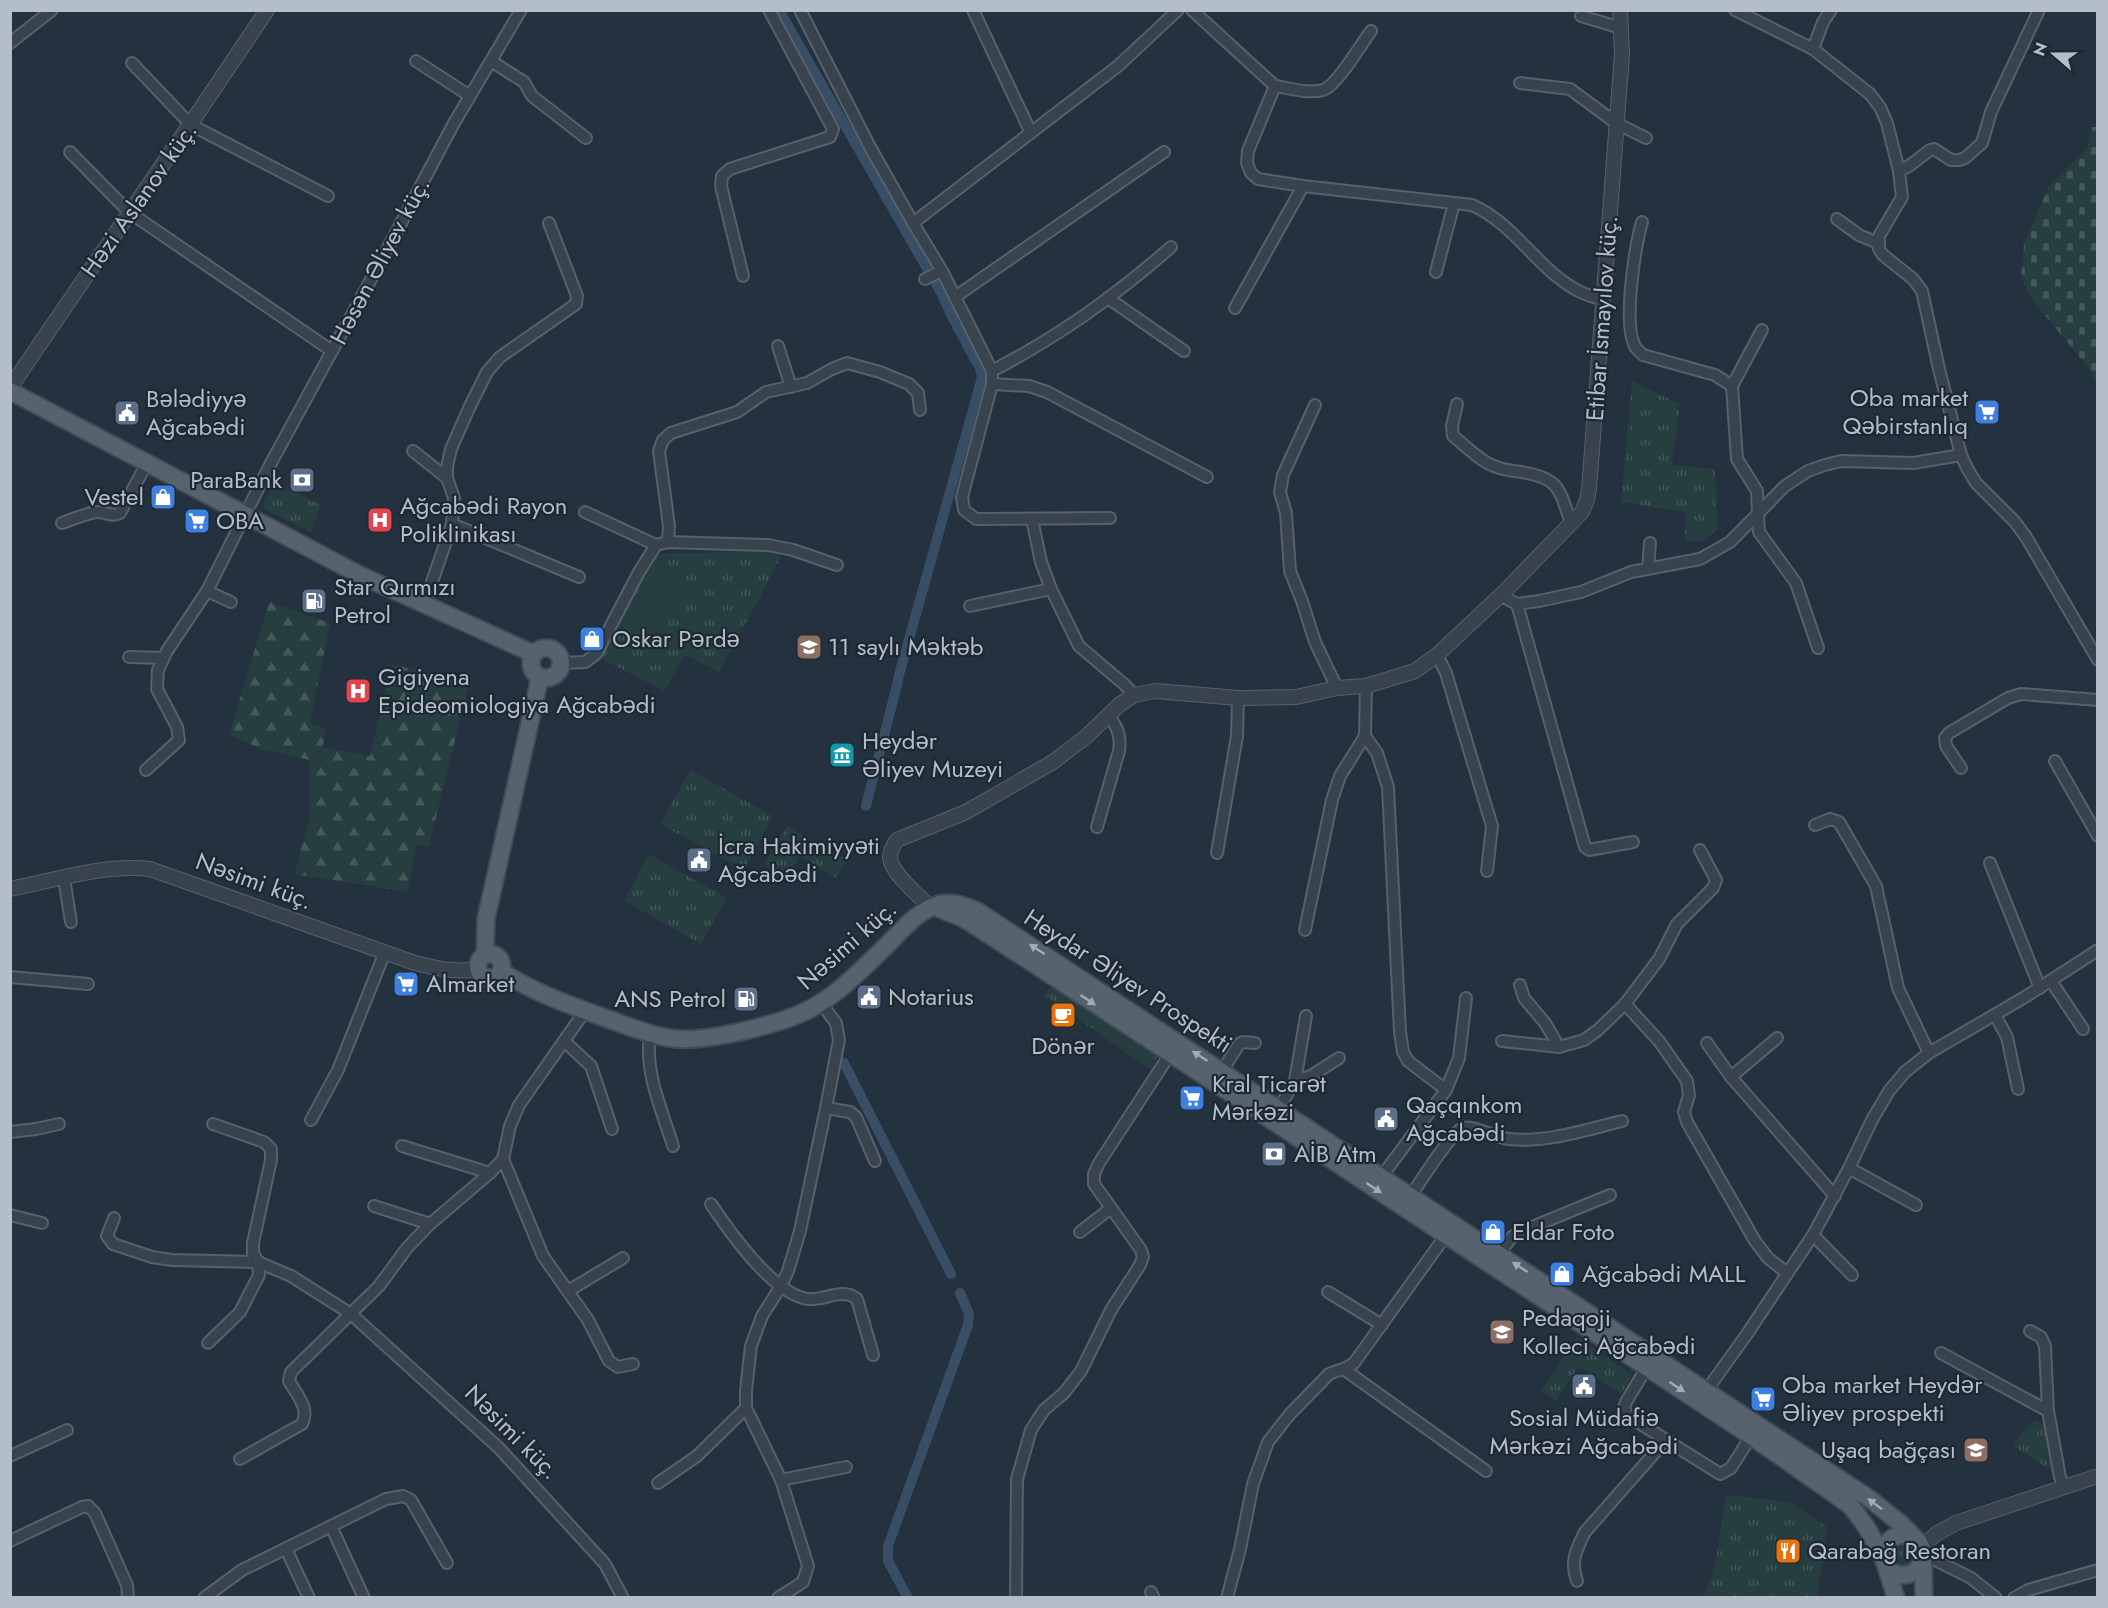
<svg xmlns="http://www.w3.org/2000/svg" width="2108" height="1608" font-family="Jost,sans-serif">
<defs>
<pattern id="grass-tufts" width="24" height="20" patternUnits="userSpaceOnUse" patternTransform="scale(1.5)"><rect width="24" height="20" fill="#263e3f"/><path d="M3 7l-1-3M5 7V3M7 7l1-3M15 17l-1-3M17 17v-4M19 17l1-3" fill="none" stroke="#435859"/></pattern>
<pattern id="forest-firs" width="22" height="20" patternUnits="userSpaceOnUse" patternTransform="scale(1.5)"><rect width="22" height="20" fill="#263e3f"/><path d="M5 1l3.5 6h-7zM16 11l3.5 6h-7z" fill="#435859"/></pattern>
<pattern id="cemetery-stones" width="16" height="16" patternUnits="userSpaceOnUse" patternTransform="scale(1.5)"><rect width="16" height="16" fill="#263e3f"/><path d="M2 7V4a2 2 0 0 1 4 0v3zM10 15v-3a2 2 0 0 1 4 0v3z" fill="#435859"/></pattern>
</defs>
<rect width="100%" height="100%" fill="#24313e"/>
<!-- grass -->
<g fill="url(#grass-tufts)">
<path d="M1632,381L1680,404L1672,465L1715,469L1718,529L1702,541H1685V512L1621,502Z"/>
<path d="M274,482L321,505L311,532L261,507Z"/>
<path d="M761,551L782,556L719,672L685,655L664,691L600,658L646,567L653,557L661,554Z"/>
<path d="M690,770L773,816L744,870L660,824Z"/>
<path d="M787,826L847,860L836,878L800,856L786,878L764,864Z"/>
<path d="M649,854L727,898L701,944L624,901Z"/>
<path d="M1051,986L1157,1057L1151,1070L1044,995Z"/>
<path d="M1577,1337L1633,1375L1621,1394L1579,1366L1556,1401L1541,1391Z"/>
<path d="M2036,1420L2046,1427L2052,1471L2013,1446L2021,1433Z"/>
<path d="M1726,1495L1790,1502L1827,1527L1817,1597H1702L1714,1572Z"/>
<circle cx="1904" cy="1554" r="12"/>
</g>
<!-- forest -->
<path fill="url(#forest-firs)" d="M269,602L330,623L310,723L326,728L323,747L370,756L392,664L469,684L429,846H416L408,892L294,874L309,821V760L261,749L229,735Z"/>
<!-- cemetery -->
<path fill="url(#cemetery-stones)" d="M2092,127H2097V386L2090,370L2031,298L2021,277L2024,243L2049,186L2088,147Z"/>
<!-- garden -->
<path fill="#263e3f" d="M653,564L685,581L654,639L622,622Z"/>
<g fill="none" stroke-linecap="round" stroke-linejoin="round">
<!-- canal -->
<g stroke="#384e65" stroke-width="10">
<path d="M779,10L929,272"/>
<path d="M934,280L940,291"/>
<path d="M943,297L954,321"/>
<path d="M957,327L965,340"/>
<path d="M898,679L982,377L980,368L967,345"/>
<path d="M866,806L898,681"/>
<path d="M844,1063L951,1274"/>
<path d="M908,1598L888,1561V1546L968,1325L969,1314L960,1293"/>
</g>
<!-- minor casing -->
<g stroke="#56616c" stroke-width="14">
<g id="minor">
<path d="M800,10L870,147L913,223"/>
<path d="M973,10L1031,133"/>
<path d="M1192,10L1275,86L1248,151L1247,163L1251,173L1258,179L1303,186L1472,205C1513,223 1535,265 1573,288C1582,294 1593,297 1603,300"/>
<path d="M1735,10L1813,49"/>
<path d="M1831,10L1823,22L1813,49L1870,94L1880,107L1887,123L1899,171L1902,197L1879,236V249L1883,255L1913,279L1922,291L1939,369L1961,455L1967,468L1976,483L2015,522L2026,537L2098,660"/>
<path d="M1581,16L1621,28"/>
<path d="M10,43L52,10"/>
<path d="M416,61L470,96"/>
<path d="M491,61L524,82L532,96L586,138"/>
<path d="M132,63L191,125L328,196"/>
<path d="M1520,83L1570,89L1616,123L1646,138"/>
<path d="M1275,86C1289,88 1308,94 1323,90C1337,86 1361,44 1371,31"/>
<path d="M70,152L129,212L332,351"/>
<path d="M1899,171L1909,166L1930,150L1934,149L1951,160H1959L1965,158L1982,143L1991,112L2039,10"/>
<path d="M1837,219L1859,235L1878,243"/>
<path d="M1642,222C1635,247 1622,327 1636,348C1636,349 1643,354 1643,355L1715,375L1732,386L1737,459L1757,491L1759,532L1796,583L1818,648"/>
<path d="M1436,272L1454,203"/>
<path d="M743,276L721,186L722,176L730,169L830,137L833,129L769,10"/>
<path d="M925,279L942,271"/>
<path d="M955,297L1164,152"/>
<path d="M1108,298L1184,351"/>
<path d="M1235,308L1303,186"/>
<path d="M778,346L791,387"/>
<path d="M992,371C1059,336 1114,297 1171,247"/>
<path d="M992,384L1029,386L1047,392L1207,477"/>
<path d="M1732,386L1762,330"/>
<path d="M1457,404L1452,426L1453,436C1466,446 1480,461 1494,466C1503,470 1512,471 1521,472C1560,478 1559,489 1571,523"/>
<path d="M1315,405L1283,475L1280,492L1286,513L1290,571L1302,601L1315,642L1337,688"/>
<path d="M413,451L447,478"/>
<path d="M585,512L656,545"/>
<path d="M1110,518L976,519L964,510L962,497L992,384V371L942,271L913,223L1118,66L1178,10"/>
<path d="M1032,519L1041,562L1051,589L1079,646L1125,685L1134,695"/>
<path d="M62,523C73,519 85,514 96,512C106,511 111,518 120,513L147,463"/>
<path d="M452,524L579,577"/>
<path d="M668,542L669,526L659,451L663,440L671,433L737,412L766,392L807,383L832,369L847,363L880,372L909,384L918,393L920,410"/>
<path d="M1648,569L1650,543"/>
<path d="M207,591L231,602"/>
<path d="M1503,593L1507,599L1517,604L1539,601L1581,592L1631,572L1700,559L1730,542L1785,486L1808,471L1825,465L1841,461L1913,463L1961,455"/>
<path d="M1517,604L1585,847L1589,850L1633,842"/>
<path d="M424,605L452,524L454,498L447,478V467L451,449L470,406L487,372L500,357L576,304L577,296L549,223"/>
<path d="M970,606L1051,589"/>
<path d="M1437,655L1446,673L1492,826L1487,871"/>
<path d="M129,657L163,658"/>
<path d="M561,663L585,662L596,654L639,572L656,545L668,542L768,545L793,550L837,565"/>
<path d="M1365,736L1377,753L1388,787L1400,1032L1403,1052L1408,1061L1446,1090"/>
<path d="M2055,761L2098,836"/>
<path d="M1961,768L1946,746L1945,738L1949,733L2008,698L2021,694L2098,700"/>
<path d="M146,770L179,740L177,727L157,689L158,670L167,651L207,591L271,463L381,261L454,123L521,10"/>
<path d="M1815,825L1830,819L1839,822L1876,886L1898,988L1929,1053"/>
<path d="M1097,827L1119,751C1121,736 1118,728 1109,716"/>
<path d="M1217,853L1237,736L1238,698"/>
<path d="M1990,863L2040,988"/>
<path d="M64,878L71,922"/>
<path d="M1305,930L1332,800L1340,776L1365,736L1366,686"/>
<path d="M10,977L88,984"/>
<path d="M2051,981L2083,1029"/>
<path d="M1520,985L1524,998L1545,1023L1559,1047"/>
<path d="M1625,1004L1659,1041L1687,1081L1689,1095L1684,1112L1687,1122L1755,1241L1768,1258L1787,1273"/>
<path d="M1995,1015L2007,1037L2018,1089"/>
<path d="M650,1034C644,1072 662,1110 673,1146"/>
<path d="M564,1041L591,1066L612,1129"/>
<path d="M1502,1041L1559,1047L1584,1040L1598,1030L1625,1004L1659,959L1677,924L1713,888L1716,880L1700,850"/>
<path d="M1707,1043L1731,1077L1835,1196"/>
<path d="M1222,1071L1239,1044L1243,1042L1255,1043"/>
<path d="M1731,1077L1777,1038"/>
<path d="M1295,1081L1311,1076L1339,1058"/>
<path d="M826,1108L850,1112L856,1117L875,1161"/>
<path d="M1279,1108L1295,1081L1306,1016"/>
<path d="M311,1120L338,1070L385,952"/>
<path d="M10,1132L36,1129L59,1124"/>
<path d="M402,1146L490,1173"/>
<path d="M503,1159L543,1256L588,1320L609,1361L618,1367L633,1364"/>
<path d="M1849,1168L1916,1205"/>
<path d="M1382,1176L1446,1090L1459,1058L1466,998"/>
<path d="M1411,1195C1421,1181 1449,1136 1461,1129C1470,1123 1496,1138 1509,1139C1547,1143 1585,1130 1622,1121"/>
<path d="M711,1204C729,1231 774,1295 808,1299C825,1301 842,1287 857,1299L873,1355"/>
<path d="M374,1206L430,1224"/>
<path d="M10,1215L42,1223"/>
<path d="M114,1218L107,1236L113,1244L152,1257L172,1260L258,1262L291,1276L351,1314L499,1448L605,1564L623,1598"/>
<path d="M1080,1232L1111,1208"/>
<path d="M1813,1235L1852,1275"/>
<path d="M1499,1253L1512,1237L1525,1230L1610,1195"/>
<path d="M568,1291L623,1258"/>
<path d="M1328,1292L1382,1325"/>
<path d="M2030,1331L2041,1337L2045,1346L2048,1411L2060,1477L2064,1487"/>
<path d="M208,1343L240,1312L259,1275L258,1262L253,1253V1243L271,1160V1149L264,1142L213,1124"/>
<path d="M1941,1353L2048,1411"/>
<path d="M1647,1367L1626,1402L1624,1408L1628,1416L1720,1474L1731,1468L1751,1436"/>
<path d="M1345,1370L1486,1471"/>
<path d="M1704,1394L1747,1334L1813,1235L1849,1168L1872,1120L1889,1091L1905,1072L1929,1053L2025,997L2098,950"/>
<path d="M10,1456L67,1430"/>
<path d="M240,1459L302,1424C310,1408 297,1395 289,1381L291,1372L379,1286L407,1248L430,1224L490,1173L503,1159L510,1126L519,1105L585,1011"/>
<path d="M781,1480L846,1467"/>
<path d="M658,1483L697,1456L746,1408"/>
<path d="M331,1526L364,1598"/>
<path d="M10,1541L82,1507L88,1506L95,1513L127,1585L128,1598"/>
<path d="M286,1549L309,1598"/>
<path d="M1923,1554L1971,1578L1996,1598"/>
<path d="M1577,1581C1570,1561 1576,1550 1585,1532L1666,1440"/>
<path d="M1151,1592L1154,1598"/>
<path d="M204,1598L242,1570L386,1499L403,1496L411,1500L447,1563"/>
<path d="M778,1598L803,1582L808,1566L781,1480L746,1408V1390L751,1346L762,1316L781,1286L788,1271L800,1231L826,1108L839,1040L836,1023L821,1003"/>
<path d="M1016,1598L1017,1479L1031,1430L1044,1410L1064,1393L1081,1371L1111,1310L1140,1265L1143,1257L1141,1250L1094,1184V1174L1099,1163L1170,1054"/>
<path d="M1227,1598L1240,1549L1253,1484L1268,1442L1290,1414L1329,1374C1339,1369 1344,1371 1354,1363L1446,1235"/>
<path d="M2014,1598L2028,1590L2098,1570"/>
</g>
</g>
<!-- tertiary casing -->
<g stroke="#56616c" stroke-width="16">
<g id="tertiary">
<path d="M10,388C95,262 183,137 267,10"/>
<path d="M10,889C56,880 103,864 150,869L415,963C436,968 455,973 478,969"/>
<path d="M930,907C919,896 892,874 890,858C890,851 893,846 897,840L966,812L1053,762L1087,736L1119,705L1134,695L1156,691L1238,698L1296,697L1337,688L1366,686L1415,671L1437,655L1503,593L1582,512L1587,500L1589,489L1622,54L1620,10"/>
<path d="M1922,1547L1936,1534L1956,1523L2098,1476"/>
</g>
</g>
<!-- primary casing -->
<g stroke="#414c57" stroke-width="20">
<g id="primary">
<path d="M10,391L360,575L534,654"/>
<circle cx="546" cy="663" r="15"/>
<path d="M940,909L963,918L1051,975L1751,1436L1851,1506L1867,1528L1884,1559"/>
<circle cx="490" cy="966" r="12"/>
<path d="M485,954L486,919L540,677"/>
<path d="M501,971C534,993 572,1006 608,1019C631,1027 654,1037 678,1039C709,1041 778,1025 806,1011C837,996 862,969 887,945C902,930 918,910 940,904C954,901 967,906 979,912L1870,1499L1900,1523L1919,1542"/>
<circle cx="1903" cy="1555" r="20"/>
<path d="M1923,1556L1924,1598"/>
<path d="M1886,1566L1896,1598"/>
</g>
</g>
<!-- minor -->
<use href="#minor" stroke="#38434e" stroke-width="10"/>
<!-- tertiary -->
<use href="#tertiary" stroke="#38434e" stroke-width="14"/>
<!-- primary -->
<use href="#primary" stroke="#56626e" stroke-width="16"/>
</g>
<!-- one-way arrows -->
<defs><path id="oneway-solid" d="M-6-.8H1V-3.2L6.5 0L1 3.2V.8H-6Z" transform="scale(1.5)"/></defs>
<g fill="#a1acb7">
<use href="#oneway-solid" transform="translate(1037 949) rotate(-147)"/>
<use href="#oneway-solid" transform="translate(1088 1000) rotate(34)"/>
<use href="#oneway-solid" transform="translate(1200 1056) rotate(-147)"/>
<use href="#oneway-solid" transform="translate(1374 1188) rotate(33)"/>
<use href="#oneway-solid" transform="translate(1520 1267) rotate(-147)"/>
<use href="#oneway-solid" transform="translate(1677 1387) rotate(33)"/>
<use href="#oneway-solid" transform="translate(1875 1504) rotate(-143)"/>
</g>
<!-- icons -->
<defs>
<g id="supermarket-square" transform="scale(1.35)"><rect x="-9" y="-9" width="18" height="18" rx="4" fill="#3f7fe0" stroke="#1d2833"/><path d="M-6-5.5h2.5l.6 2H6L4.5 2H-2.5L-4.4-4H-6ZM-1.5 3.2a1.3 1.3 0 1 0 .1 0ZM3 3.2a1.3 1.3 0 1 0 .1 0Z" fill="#fff"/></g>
<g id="civic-square" transform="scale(1.35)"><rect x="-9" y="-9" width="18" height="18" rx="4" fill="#5c6f8a" stroke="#1d2833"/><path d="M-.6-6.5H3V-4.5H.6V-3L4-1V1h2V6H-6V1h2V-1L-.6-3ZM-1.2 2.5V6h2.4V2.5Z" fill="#fff"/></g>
<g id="bank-square" transform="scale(1.35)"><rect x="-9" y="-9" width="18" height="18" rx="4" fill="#5c6f8a" stroke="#1d2833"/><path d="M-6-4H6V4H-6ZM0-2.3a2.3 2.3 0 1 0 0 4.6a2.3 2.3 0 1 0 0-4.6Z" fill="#fff"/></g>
<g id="shop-square" transform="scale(1.35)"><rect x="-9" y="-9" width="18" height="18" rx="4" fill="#3f7fe0" stroke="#1d2833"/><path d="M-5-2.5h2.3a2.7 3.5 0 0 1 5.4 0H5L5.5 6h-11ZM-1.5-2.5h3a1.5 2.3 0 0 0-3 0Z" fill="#fff"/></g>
<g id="hospital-square" transform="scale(1.35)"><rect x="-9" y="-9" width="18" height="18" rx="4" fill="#e0444e" stroke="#1d2833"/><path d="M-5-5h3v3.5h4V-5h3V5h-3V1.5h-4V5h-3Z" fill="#fff"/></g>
<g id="fuel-square" transform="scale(1.35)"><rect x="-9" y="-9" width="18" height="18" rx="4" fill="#5c6f8a" stroke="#1d2833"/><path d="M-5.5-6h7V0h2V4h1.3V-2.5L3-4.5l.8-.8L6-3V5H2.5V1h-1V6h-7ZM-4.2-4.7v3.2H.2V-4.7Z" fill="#fff"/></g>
<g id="school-square" transform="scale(1.35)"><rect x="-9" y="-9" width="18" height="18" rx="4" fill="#8d6e63" stroke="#1d2833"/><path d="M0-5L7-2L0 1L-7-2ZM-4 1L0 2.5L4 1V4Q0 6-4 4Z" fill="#fff"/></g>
<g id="museum-square" transform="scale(1.35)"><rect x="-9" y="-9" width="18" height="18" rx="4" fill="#0f9aa8" stroke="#1d2833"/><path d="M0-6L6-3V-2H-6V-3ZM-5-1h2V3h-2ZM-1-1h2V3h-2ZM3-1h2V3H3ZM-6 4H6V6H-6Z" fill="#fff"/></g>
<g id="cafe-square" transform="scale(1.35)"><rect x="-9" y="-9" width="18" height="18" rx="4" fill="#e8710a" stroke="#1d2833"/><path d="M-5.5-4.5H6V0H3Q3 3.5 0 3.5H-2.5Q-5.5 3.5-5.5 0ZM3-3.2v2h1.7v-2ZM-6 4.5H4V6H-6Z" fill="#fff"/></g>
<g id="university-square" transform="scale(1.35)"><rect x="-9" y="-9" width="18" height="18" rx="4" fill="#8d6e63" stroke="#1d2833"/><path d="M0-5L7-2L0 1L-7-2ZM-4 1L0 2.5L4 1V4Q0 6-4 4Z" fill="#fff"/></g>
<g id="restaurant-square" transform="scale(1.35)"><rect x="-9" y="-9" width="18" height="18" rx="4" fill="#e8710a" stroke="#1d2833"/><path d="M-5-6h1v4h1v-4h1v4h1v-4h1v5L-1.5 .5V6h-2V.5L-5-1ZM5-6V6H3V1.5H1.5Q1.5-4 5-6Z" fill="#fff"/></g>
</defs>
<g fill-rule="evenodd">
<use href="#supermarket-square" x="1987" y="412"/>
<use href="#civic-square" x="127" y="413"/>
<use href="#bank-square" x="302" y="480"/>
<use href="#shop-square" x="163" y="497"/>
<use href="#hospital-square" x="380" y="520"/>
<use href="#supermarket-square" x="197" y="521"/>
<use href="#fuel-square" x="314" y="601"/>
<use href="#shop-square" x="592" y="639"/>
<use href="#school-square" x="809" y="647"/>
<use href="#hospital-square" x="358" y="691"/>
<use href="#museum-square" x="842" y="755"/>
<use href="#civic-square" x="699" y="860"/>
<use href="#supermarket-square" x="406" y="984"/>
<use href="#civic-square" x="869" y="997"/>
<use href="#fuel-square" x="746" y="999"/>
<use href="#cafe-square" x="1063" y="1015"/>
<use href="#supermarket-square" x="1192" y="1098"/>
<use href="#civic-square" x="1386" y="1119"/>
<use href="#bank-square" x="1274" y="1154"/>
<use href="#shop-square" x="1493" y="1232"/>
<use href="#shop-square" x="1562" y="1274"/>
<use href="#university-square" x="1502" y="1332"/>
<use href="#civic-square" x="1584" y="1386"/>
<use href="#supermarket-square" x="1763" y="1399"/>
<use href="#school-square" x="1976" y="1450"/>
<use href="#restaurant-square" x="1788" y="1551"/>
</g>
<g text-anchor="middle" stroke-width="4.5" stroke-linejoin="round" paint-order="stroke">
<!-- street labels -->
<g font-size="24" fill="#b4bec9" stroke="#1d2833">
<text transform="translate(139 200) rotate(-55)" y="8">Həzi Aslanov küç.</text>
<text transform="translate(380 261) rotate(-62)" y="8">Həsən Əliyev küç.</text>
<text transform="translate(1602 318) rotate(-86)" y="8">Etibar İsmayılov küç.</text>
<text transform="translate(254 881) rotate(20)" y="8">Nəsimi küç.</text>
<text transform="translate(847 945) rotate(-41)" y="8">Nəsimi küç.</text>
<text transform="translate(1128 981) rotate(33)" y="8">Heydar Əliyev Prospekti</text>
<text transform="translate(512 1432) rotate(45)" y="8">Nəsimi küç.</text>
</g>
<!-- poi labels -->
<g font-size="24" fill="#b4bec9" stroke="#1d2833" text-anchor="start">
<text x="1968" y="406" text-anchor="end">Oba market<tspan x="1968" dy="28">Qəbirstanlıq</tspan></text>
<text x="146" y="407">Bələdiyyə<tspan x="146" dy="28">Ağcabədi</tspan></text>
<text x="282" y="488" text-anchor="end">ParaBank</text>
<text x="144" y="505" text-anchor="end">Vestel</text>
<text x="400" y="514">Ağcabədi Rayon<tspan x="400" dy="28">Poliklinikası</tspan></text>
<text x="216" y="529">OBA</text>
<text x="334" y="595">Star Qırmızı<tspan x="334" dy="28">Petrol</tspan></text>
<text x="612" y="647">Oskar Pərdə</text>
<text x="828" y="655">11 saylı Məktəb</text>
<text x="378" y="685">Gigiyena<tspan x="378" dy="28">Epideomiologiya Ağcabədi</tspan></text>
<text x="862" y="749">Heydər<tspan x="862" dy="28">Əliyev Muzeyi</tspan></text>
<text x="718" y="854">İcra Hakimiyyəti<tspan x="718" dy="28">Ağcabədi</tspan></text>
<text x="426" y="992">Almarket</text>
<text x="888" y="1005">Notarius</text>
<text x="726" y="1007" text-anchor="end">ANS Petrol</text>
<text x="1063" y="1054" text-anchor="middle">Dönər</text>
<text x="1212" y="1092">Kral Ticarət<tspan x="1212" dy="28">Mərkəzi</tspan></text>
<text x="1406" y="1113">Qaçqınkom<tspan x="1406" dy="28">Ağcabədi</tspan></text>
<text x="1294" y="1162">AİB Atm</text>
<text x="1512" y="1240">Eldar Foto</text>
<text x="1582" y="1282">Ağcabədi MALL</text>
<text x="1522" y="1326">Pedaqoji<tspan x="1522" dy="28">Kolleci Ağcabədi</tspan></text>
<text x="1782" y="1393">Oba market Heydər<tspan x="1782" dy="28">Əliyev prospekti</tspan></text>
<text x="1584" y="1426" text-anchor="middle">Sosial Müdafiə<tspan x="1584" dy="28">Mərkəzi Ağcabədi</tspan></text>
<text x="1956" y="1458" text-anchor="end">Uşaq bağçası</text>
<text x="1808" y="1559">Qarabağ Restoran</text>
</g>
</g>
<!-- border -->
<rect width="2108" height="1608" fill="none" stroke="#b4bec9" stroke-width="24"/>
<!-- north arrow -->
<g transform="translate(2054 54) rotate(290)" stroke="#1d2833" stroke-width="4.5" paint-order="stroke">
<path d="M0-4.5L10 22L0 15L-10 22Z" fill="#b4bec9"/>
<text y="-9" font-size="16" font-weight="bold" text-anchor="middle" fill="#b4bec9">N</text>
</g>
</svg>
